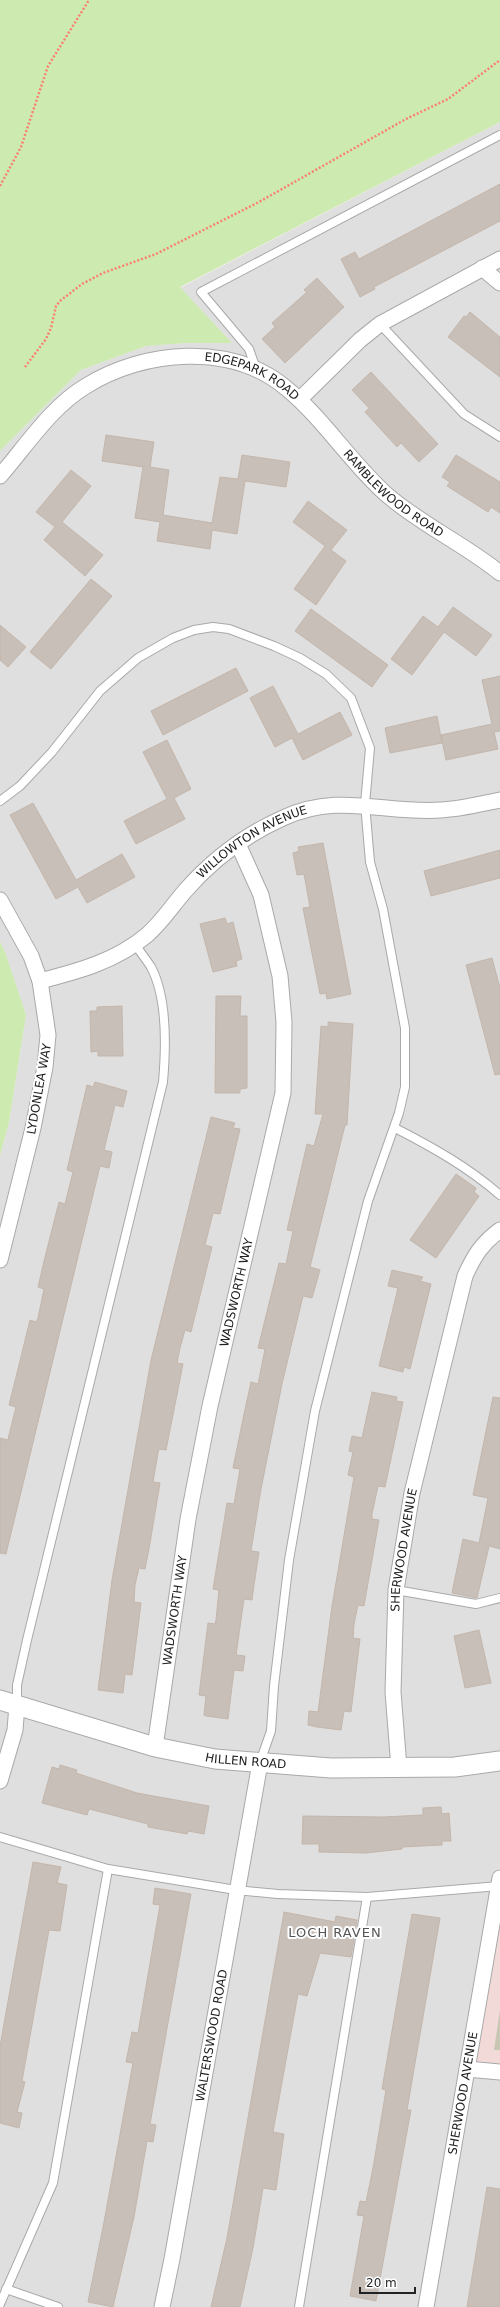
<svg xmlns="http://www.w3.org/2000/svg" width="500" height="2307" font-family="'DejaVu Sans',sans-serif">
<rect width="100%" height="100%" fill="#f2efe9"/>
<!-- residential -->
<path fill="#e0dfdf" d="M500,122V1866L469,2064L500,2067V2307H0V1156L9,1122L26,1015L5,952L0,942V451L81,370L146,346L186,343H232L180,288Z"/>
<!-- commercial -->
<path fill="#f2dad9" d="M500,1866V2067L469,2065Z"/>
<!-- construction -->
<path fill="#c7c7b4" d="M500,2010V2050H494Z"/>
<!-- grass -->
<g fill="#cdebb0">
<path d="M0,0H500V122L180,287L232,343H186L146,346L81,370L0,451Z"/>
<path d="M0,942L5,952L26,1015L9,1122L0,1156Z"/>
</g>
<!-- building -->
<g fill="#c7bfb8" stroke="#c4b6ab">
<path d="M500,184V221L374,287L375,289L360,297L341,259L355,252L359,259Z"/>
<path d="M317,278L344,307L285,363L262,339L275,327L272,323L307,292L304,290Z"/>
<path d="M470,312L500,337V377L448,337L464,316L466,317Z"/>
<path d="M371,372L438,444L419,462L401,443L397,447L365,412L369,408L352,390Z"/>
<path d="M106,435L154,442L150,467L169,470L163,515L212,523L220,477L238,479L242,455L290,462L286,487L245,481L237,534L212,530L210,549L157,541L160,522L135,518L143,467L102,461Z"/>
<path d="M456,455L500,482V513L491,507L488,512L447,486L450,482L442,477Z"/>
<path d="M71,470L91,486L62,522L103,555L85,576L44,540L55,527L36,512Z"/>
<path d="M308,501L347,530L331,550L346,561L316,605L294,589L325,546L293,522Z"/>
<path d="M91,579L112,596L51,669L30,652Z"/>
<path d="M453,607L492,635L476,656L444,632L412,675L391,659L423,616L438,627Z"/>
<path d="M311,609L388,665L372,687L295,631Z"/>
<path d="M0,625L26,647L8,667L0,660Z"/>
<path d="M236,668L248,691L163,735L151,711Z"/>
<path d="M500,676V731L494,732L498,749L446,760L441,735L492,724L482,680Z"/>
<path d="M273,686L298,734L340,712L352,735L303,760L292,738L275,747L250,698Z"/>
<path d="M437,716L442,743L390,753L385,728Z"/>
<path d="M167,740L191,789L174,798L185,819L136,844L124,821L167,799L143,752Z"/>
<path d="M33,803L76,880L122,854L135,877L87,903L78,887L56,899L10,815Z"/>
<path d="M323,843L351,994L327,999L326,993L320,994L303,908L310,907L304,874L297,875L293,853L299,851L298,847Z"/>
<path d="M500,850V878L431,896L424,871Z"/>
<path d="M225,918L227,924L233,922L242,959L236,961L237,966L213,972L200,924Z"/>
<path d="M492,958L500,988V1074L495,1075L466,965Z"/>
<path d="M216,996H241L240,1016H247V1088L240,1089V1093H215Z"/>
<path d="M122,1006L123,1056H98V1051L91,1052L90,1011H97V1007Z"/>
<path d="M328,1022L353,1024L347,1125H345L310,1267L320,1270L312,1298L303,1296L282,1384L261,1489L251,1551L259,1552L254,1585L252,1600L244,1599L236,1655L245,1656L243,1671L234,1670L228,1719L206,1716L204,1715L206,1696L199,1695L208,1623L215,1624L216,1620L219,1590L213,1589L227,1503L234,1504L240,1469L233,1468L244,1414L251,1382L258,1384L265,1349L258,1348L279,1263L286,1264L293,1231L287,1230L307,1144L314,1146L323,1114H315L321,1026L328,1027Z"/>
<path d="M95,1082L127,1091L123,1107L115,1105L104,1150L112,1152L109,1168L100,1166L6,1554L0,1553V1438L8,1440L9,1435L16,1407L9,1405L18,1369L30,1320L36,1322L38,1318L44,1289L38,1287L45,1257L59,1202L65,1204L73,1172L67,1170L87,1085L93,1087Z"/>
<path d="M211,1117L235,1123L233,1128L240,1129L220,1214L213,1213L205,1245L212,1247L191,1332L185,1330L180,1348L177,1363L183,1364L166,1450L159,1449L158,1453L153,1482L160,1483L149,1549L145,1569L139,1568L135,1585L134,1602L141,1603L132,1675L125,1674L123,1693L98,1690L112,1580L151,1360Z"/>
<path d="M456,1174L476,1188L474,1192L479,1196L436,1258L410,1240Z"/>
<path d="M392,1270L423,1277L420,1281L431,1284L410,1369L404,1367L403,1372L379,1366L398,1288L388,1286Z"/>
<path d="M372,1392L397,1397L396,1401L403,1402L385,1487L378,1486L372,1514V1519L379,1520L364,1606L358,1605L354,1624L353,1638L360,1639L351,1712L344,1711L341,1730L317,1727L308,1725L309,1711L318,1712L332,1606L354,1477L348,1475L353,1452L349,1451L352,1436L362,1438Z"/>
<path d="M493,1397L500,1398V1549L489,1546L477,1598L452,1593L463,1539L479,1543L488,1498L473,1495Z"/>
<path d="M479,1630L491,1683L465,1688L454,1636Z"/>
<path d="M60,1765L77,1770L76,1773L137,1793L209,1806L204,1834L188,1831L187,1834L148,1827V1824L89,1809L87,1815L42,1803L52,1767L59,1769Z"/>
<path d="M441,1807L442,1814L449,1813L451,1841H442V1845L402,1847V1849L366,1853L319,1852V1844H302L303,1816L383,1817L423,1815V1808Z"/>
<path d="M33,1862L61,1867L57,1883L67,1885L60,1931L49,1930L22,2081L25,2082L17,2112L22,2113L19,2128L0,2123V2046Z"/>
<path d="M155,1888L191,1894L150,2124L156,2125L153,2142L147,2141L134,2217L113,2307L88,2302L104,2222L133,2063L126,2062L132,2032L138,2033L160,1905L153,1904Z"/>
<path d="M284,1912L335,1922L336,1916L357,1920L351,1957L320,1953L307,1996L298,1994L273,2132L284,2134L276,2190L263,2188L253,2248L240,2307H211L227,2238Z"/>
<path d="M412,1914L440,1918L407,2110H411L376,2301L350,2296L364,2216L357,2215L360,2201L366,2202L373,2168L386,2090L382,2089Z"/>
<path d="M487,2187L500,2189V2307H467Z"/>
</g>
<g fill="none" stroke-linecap="round" stroke-linejoin="round">
<!-- service casing -->
<g stroke="#a9a9a9" stroke-width="10">
<g id="service">
<path d="M380,324L464,414L500,437"/>
<path d="M256,369L249,349L201,292L500,135"/>
<path d="M0,801L20,786L52,752L100,691L138,658L173,638L194,630L213,627L229,629L274,646L300,658L326,674L351,698L370,748L365,804L370,862L383,909L405,1028V1087L399,1113L368,1201L315,1411L289,1560L274,1686L271,1731L260,1762"/>
<path d="M395,1128C432,1147 468,1167 500,1195"/>
<path d="M396,1590L476,1604L500,1598"/>
<path d="M17,1705V1685L27,1640L163,1082C166,1048 167,997 151,967C146,959 140,952 135,944"/>
<path d="M0,1837L108,1869L236,1890L278,1894L367,1897L499,1886"/>
<path d="M6,2289L58,2307"/>
<path d="M0,2304L53,2183L108,1869"/>
<path d="M299,2307L367,1897"/>
</g>
</g>
<!-- minor casing -->
<g stroke="#a9a9a9" stroke-width="17">
<g id="minor">
<path d="M482,268L500,283"/>
<path d="M300,399L360,340L380,324L500,259"/>
<path id="s1" d="M0,476C26,446 51,407 86,386C144,350 231,342 286,388C324,419 350,462 387,495C422,525 464,544 500,573"/>
<path d="M0,900L31,956L40,981L48,1035L45,1067L33,1128L0,1260"/>
<path id="s2" d="M40,981C79,971 116,961 147,935C162,922 172,906 185,891C212,860 245,835 283,818C339,792 384,814 441,810C461,809 480,804 500,800"/>
<path id="s3" d="M155,1747L188,1519L210,1406L283,1093L284,1022L280,976L261,895L238,844"/>
<path id="s4" d="M399,1768L393,1692L396,1590L412,1493L465,1276C474,1256 482,1243 500,1230"/>
<path d="M0,1781L15,1730L17,1705"/>
<path d="M467,2069L500,2072"/>
<path id="s5" d="M162,2307L172,2259L260,1763"/>
<path id="s6" d="M426,2307L500,1878"/>
</g>
</g>
<!-- tertiary casing -->
<g stroke="#a9a9a9" stroke-width="21">
<g id="tertiary">
<path id="s7" d="M0,1700L155,1747L215,1759L331,1768L455,1767L500,1761"/>
</g>
</g>
<!-- path -->
<g stroke="#fa8072" stroke-width="2.5" stroke-dasharray="2 2" stroke-linecap="butt">
<path d="M0,186L21,147L48,66L89,0"/>
<path d="M25,367L46,339L51,328L56,306L60,301L82,284L103,273L156,254L259,202L406,119L448,99L500,60"/>
</g>
<!-- service -->
<use href="#service" stroke="#fff" stroke-width="8"/>
<!-- minor -->
<use href="#minor" stroke="#fff" stroke-width="15"/>
<!-- tertiary -->
<use href="#tertiary" stroke="#fff" stroke-width="19"/>
</g>
<g text-anchor="middle" stroke-width="4" stroke-linejoin="round" paint-order="stroke">
<!-- street labels -->
<g font-size="12" fill="#222" stroke="#fff">
<text dy="4" stroke="none"><textPath href="#s1" startOffset="301">EDGEPARK ROAD</textPath></text>
<text dy="4" stroke="none"><textPath href="#s1" startOffset="489">RAMBLEWOOD ROAD</textPath></text>
<text dy="4" stroke="none"><textPath href="#s2" startOffset="260">WILLOWTON AVENUE</textPath></text>
<text transform="translate(39 1089) rotate(-80)" y="4">LYDONLEA WAY</text>
<text dy="4" stroke="none"><textPath href="#s3" startOffset="462">WADSWORTH WAY</textPath></text>
<text dy="4" stroke="none"><textPath href="#s4" startOffset="219">SHERWOOD AVENUE</textPath></text>
<text dy="4" stroke="none"><textPath href="#s3" startOffset="138">WADSWORTH WAY</textPath></text>
<text dy="4" stroke="none"><textPath href="#s7" startOffset="254">HILLEN ROAD</textPath></text>
<text dy="4" stroke="none"><textPath href="#s5" startOffset="276">WALTERSWOOD ROAD</textPath></text>
<text dy="4" stroke="none"><textPath href="#s6" startOffset="217">SHERWOOD AVENUE</textPath></text>
</g>
<!-- neighbourhood labels -->
<g font-size="13" letter-spacing="1" fill="#555" stroke="#fff">
<text x="335" y="1937">LOCH RAVEN</text>
</g>
</g>
<!-- scale -->
<path d="M360 2287v6h55v-6" fill="none" stroke="#222222" stroke-width="2"/>
<text x="366" y="2287" font-size="12" fill="#222222" stroke="#ffffff" stroke-width="3" paint-order="stroke">20 m</text>
</svg>
